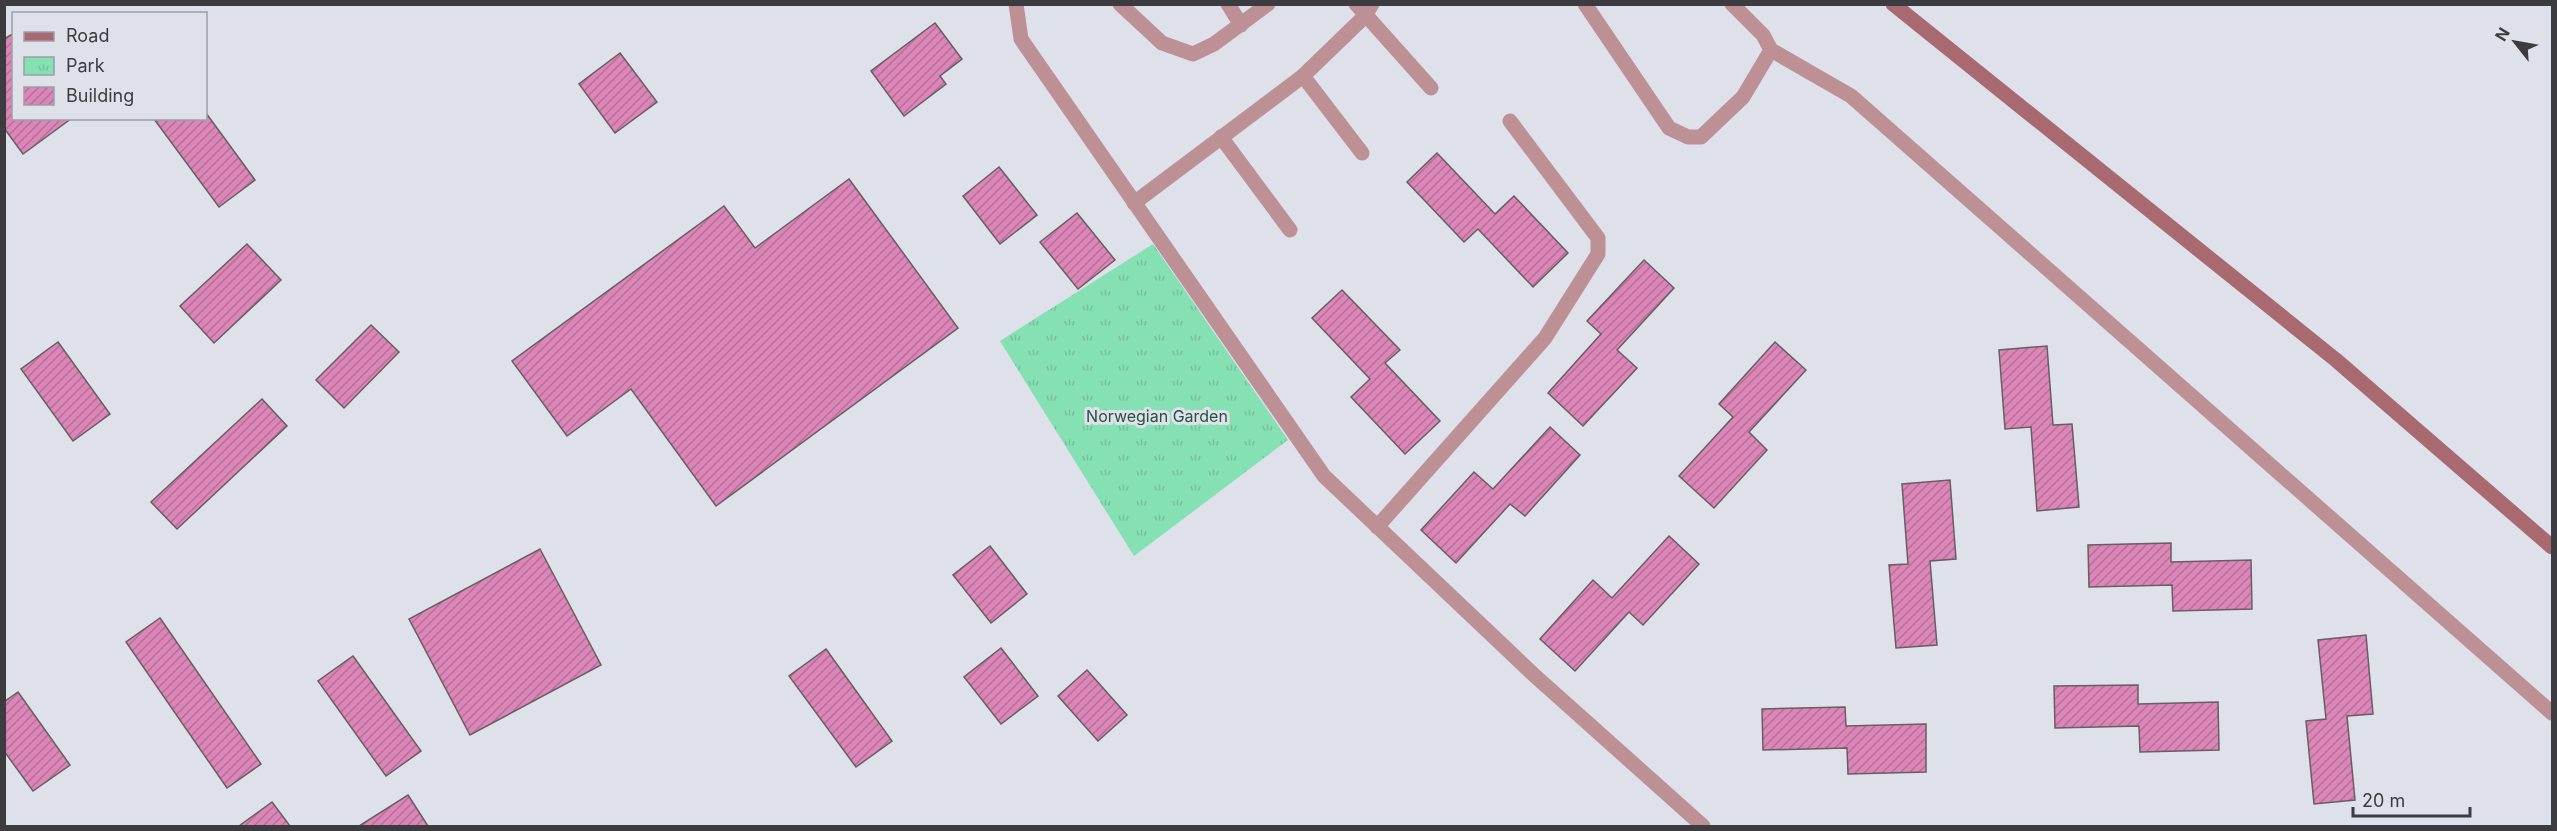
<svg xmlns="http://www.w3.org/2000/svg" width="2557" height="831" font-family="Inter,sans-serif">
<defs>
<pattern id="park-tufts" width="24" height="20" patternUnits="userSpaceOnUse" patternTransform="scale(1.5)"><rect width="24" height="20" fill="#85e0b3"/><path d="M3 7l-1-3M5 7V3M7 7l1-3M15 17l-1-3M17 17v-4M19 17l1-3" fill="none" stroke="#74c19b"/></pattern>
<pattern id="building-hatch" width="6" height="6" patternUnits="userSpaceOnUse" patternTransform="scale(1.5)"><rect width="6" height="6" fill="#dc86b8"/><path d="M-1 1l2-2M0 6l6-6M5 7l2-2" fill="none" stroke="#b46f97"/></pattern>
</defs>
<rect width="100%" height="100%" fill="#dee0ea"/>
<!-- park -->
<path fill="url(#park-tufts)" d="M1153,244L1288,440L1134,556L1000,341Z"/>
<!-- building -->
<g fill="url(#building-hatch)" stroke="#675d62" stroke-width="1.5">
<path d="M935,23L962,59L940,76L946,84L904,116L871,71Z"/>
<path d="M14,33V118H72L23,154L4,128V39Z"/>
<path d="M620,53L657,102L615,133L579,84Z"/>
<path d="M206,113L255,180L219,207L154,119L206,118Z"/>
<path d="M1437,153L1495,214L1514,196L1568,253L1533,287L1478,229L1464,242L1407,182Z"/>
<path d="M999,167L1037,215L1000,244L963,196Z"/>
<path d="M849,179L958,328L716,506L631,389L567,436L512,361L724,206L755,248Z"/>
<path d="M1077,213L1115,260L1078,289L1040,242Z"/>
<path d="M247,244L281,280L214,343L180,306Z"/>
<path d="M1644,260L1674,288L1617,350L1637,368L1583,426L1548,393L1601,334L1587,321Z"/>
<path d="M1342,290L1400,350L1385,363L1440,421L1405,454L1351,397L1370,379L1312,318Z"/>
<path d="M371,325L399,352L344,408L316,380Z"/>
<path d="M58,342L110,414L73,441L21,369Z"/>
<path d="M1775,342L1806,370L1749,432L1767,450L1714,508L1679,476L1733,417L1719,404Z"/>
<path d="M2047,346L2053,425L2072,424L2079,507L2037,511L2031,427L2005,429L1999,350Z"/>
<path d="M262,399L287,426L177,529L151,502Z"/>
<path d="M1550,427L1580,455L1525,516L1510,504L1456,563L1421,530L1474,472L1493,489Z"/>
<path d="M1950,480L1956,559L1930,561L1937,645L1896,648L1889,565L1908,564L1902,484Z"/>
<path d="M1669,536L1699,564L1643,625L1629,612L1575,671L1540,639L1593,580L1612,598Z"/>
<path d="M2171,543V562L2251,560L2252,609L2173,611L2172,585L2089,587L2088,545Z"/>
<path d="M990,546L1027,594L991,623L953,575Z"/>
<path d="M540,549L601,665L470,735L409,619Z"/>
<path d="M160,618L261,764L227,788L126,642Z"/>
<path d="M2366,635L2373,714L2347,716L2355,800L2314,804L2306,721L2326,719L2318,640Z"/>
<path d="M1001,648L1038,696L1001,724L964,677Z"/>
<path d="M826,649L892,741L856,767L789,676Z"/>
<path d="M353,656L421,751L386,776L318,681Z"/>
<path d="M1087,670L1127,715L1098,741L1058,696Z"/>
<path d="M2138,685V704L2218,702L2219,750L2140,752L2139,726L2055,728L2054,686Z"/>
<path d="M18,692L70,765L33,791L4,751V702Z"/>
<path d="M1845,707L1846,726L1926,724V772L1848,774L1847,748L1763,750L1762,709Z"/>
<path d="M408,795L428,826H359Z"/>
<path d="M272,802L290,826H239Z"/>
</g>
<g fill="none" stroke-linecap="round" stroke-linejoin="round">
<!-- lane -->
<g stroke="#bd9095" stroke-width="15">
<path d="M1120,4L1162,43L1193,54L1214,44L1268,4"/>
<path d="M1228,4L1241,25"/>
<path d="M1356,4L1431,88"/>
<path d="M1585,4L1669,128L1688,137H1701L1743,97L1771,50L1763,35L1732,4"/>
<path d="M1303,76L1362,153"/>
<path d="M1221,137L1290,230"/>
<path d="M1134,203L1303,76L1365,16L1372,4"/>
</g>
<!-- street -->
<g stroke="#bd9095" stroke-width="15">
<path d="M1016,4L1021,39L1324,476L1534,675L1703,826"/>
<path d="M1771,50L1851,96L2552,713"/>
<path d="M1377,527L1545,338L1598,254V238L1510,121"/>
</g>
<!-- secondary -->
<path stroke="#a96971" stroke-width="15" d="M1893,4L2336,360L2552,547"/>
</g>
<g text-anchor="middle" stroke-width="6" stroke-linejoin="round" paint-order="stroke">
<!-- park labels -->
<g font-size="16" fill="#26523d" stroke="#dee0ea">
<text x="1157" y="422">Norwegian Garden</text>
</g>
</g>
<!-- border -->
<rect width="2557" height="831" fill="none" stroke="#3c3c40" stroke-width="12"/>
<!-- legend -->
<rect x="12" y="12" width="195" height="108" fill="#dee0ea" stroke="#9d9ea6" stroke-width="1.5"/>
<rect x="24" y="32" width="30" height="9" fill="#a96971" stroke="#9d9ea6" stroke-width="1.5"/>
<text x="66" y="42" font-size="18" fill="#3c3c40">Road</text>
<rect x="24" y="57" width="30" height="18" fill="url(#park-tufts)" stroke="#9d9ea6" stroke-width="1.5"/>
<text x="66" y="72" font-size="18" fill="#3c3c40">Park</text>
<rect x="24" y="87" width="30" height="18" fill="url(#building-hatch)" stroke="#9d9ea6" stroke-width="1.5"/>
<text x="66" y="102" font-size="18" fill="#3c3c40">Building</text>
<!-- north arrow -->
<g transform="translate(2515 42) rotate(301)" stroke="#dee0ea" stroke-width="4.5" paint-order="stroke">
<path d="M0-4.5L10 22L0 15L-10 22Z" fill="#3c3c40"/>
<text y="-9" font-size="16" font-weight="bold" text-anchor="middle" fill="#3c3c40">N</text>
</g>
<!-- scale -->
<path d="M2353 807v9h117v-9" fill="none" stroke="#3c3c40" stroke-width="3"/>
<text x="2362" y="807" font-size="18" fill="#3c3c40" stroke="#dee0ea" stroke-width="4.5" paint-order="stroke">20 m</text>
</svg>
